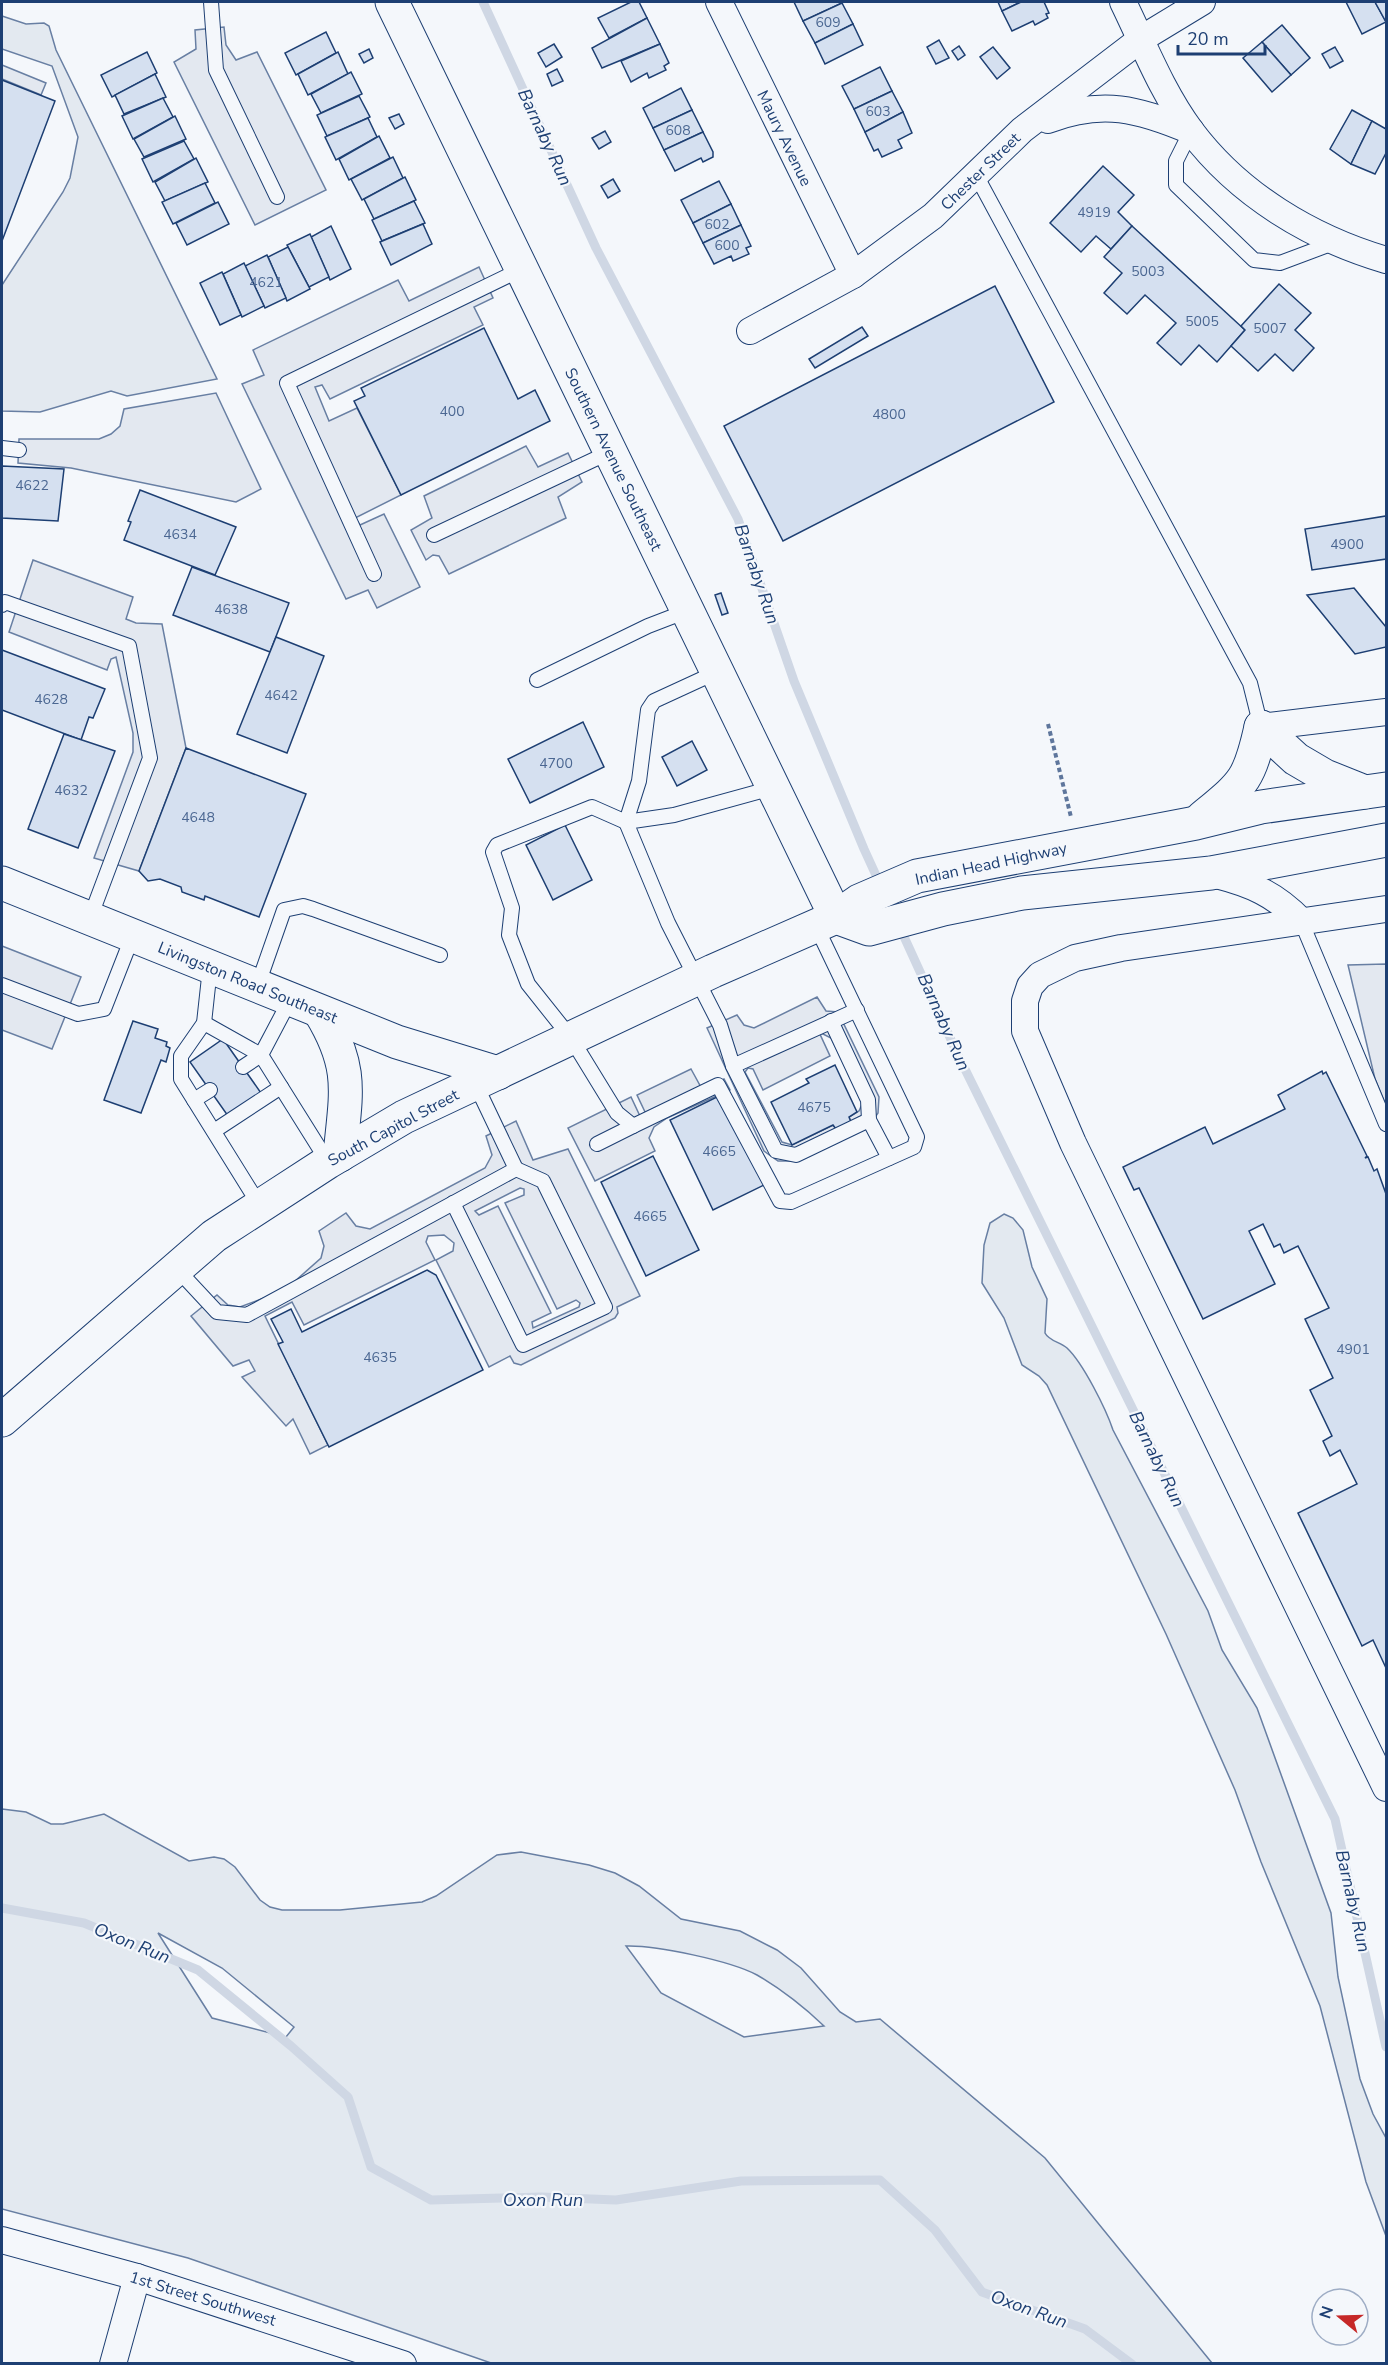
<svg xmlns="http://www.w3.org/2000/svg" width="1388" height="2365" font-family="'Nunito Sans',sans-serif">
<rect width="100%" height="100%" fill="#f4f7fb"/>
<!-- green -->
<g fill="#e3e9f0" stroke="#687fa3" stroke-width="1.5" fill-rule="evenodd">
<path d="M2,16L26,24L44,23L49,26L56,50L217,379L127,396L111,391L40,412L2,411V285L63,192L70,178L78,137L52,66L2,49Z"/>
<path d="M1004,1214L1013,1218L1023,1230L1032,1267L1047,1299L1045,1333C1049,1341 1060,1342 1067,1348C1083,1363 1106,1409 1113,1430L1208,1611L1222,1650L1257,1708L1331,1913L1338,1977L1360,2079L1373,2114L1386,2138V2236L1366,2182L1320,2006L1261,1862L1235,1790L1166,1634L1047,1385L1039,1376L1022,1365L1004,1318L982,1283L984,1245L990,1223Z"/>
<path d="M2,1809L26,1812L51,1824H63L104,1814L189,1861L214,1857L224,1859L235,1867L260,1900L270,1907L282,1910H340L422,1902L436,1896L497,1855L521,1852L589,1865L615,1873L639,1886L681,1919L740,1931L777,1950L801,1968L840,2012L856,2022L880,2019L1045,2158L1212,2363H491L188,2258L2,2209ZM158,1933L222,1968L294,2027L286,2037L212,2018ZM626,1946C656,1945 731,1961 757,1975C781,1989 805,2008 824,2026L744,2037L661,1993Z"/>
</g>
<!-- parking -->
<g fill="#e3e8f0" stroke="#687fa3" stroke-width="1.5" fill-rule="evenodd">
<path d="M224,27L226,45L236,60L257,52L326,190L255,225L174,62L196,49L195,30Z"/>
<path d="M2,65L46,83L41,95L2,79Z"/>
<path d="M479,267L493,298L474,307L483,325L330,399L322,385L315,387L329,421L357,408L401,495L355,518L360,525L384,514L420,587L377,608L368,590L346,599L242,384L264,375L253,350L398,280L409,301Z"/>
<path d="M216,393L261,489L236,502L71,468L18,463L19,439H99L111,434L120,426L124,409Z"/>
<path d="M526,446L538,467L568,453L582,482L558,497L566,518L449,574L439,556L433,555L426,560L411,530L432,518L424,496Z"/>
<path d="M33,560L133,597L126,619L136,623L162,624L186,748L139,871L94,858L133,752V733L116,657L111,659L107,670L9,632Z"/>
<path d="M2,946L81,977L52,1049L2,1030Z"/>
<path d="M1386,964V1106L1375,1079L1348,965Z"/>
<path d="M817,997L826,1011L838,1012L879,1097L878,1113L869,1126L797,1161H778L764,1151L707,1028L737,1015L744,1025L754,1028ZM819,1032L831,1038L863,1102L859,1111L849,1117L851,1122L836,1129L833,1125L792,1145L782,1142L745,1072L748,1068L753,1069L763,1090L830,1056Z"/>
<path d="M691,1069L702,1089L724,1079L730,1090L667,1118L654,1127L649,1138L655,1151L595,1181L568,1128L631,1097L640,1116L646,1114L637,1095Z"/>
<path d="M516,1121L533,1160L568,1149L640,1296L617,1307L618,1313L615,1318L521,1365L514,1363L510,1356L489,1367L436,1260L453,1251L454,1243L444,1235L428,1236L426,1242L435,1260L304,1325L292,1302L265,1316L328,1445L310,1454L293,1419L286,1426L242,1377L255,1371L249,1360L233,1366L191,1316L217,1295L228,1305L240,1307L285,1290L321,1258L324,1246L319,1231L346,1213L356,1226L370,1229L485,1168L492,1155L486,1136ZM520,1188L524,1189V1195L505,1203L557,1309L576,1300L580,1303L579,1307L533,1328L532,1322L551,1313L498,1206L479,1215L475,1211Z"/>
</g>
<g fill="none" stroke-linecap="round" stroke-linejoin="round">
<!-- stream -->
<g stroke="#cfd7e4" stroke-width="9">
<path d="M483,2L596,248L738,519L794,681L864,849L958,1055L1335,1819L1386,2047"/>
<path d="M2,1908L84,1923L198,1970L291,2046L348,2097L371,2167L431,2200L541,2197L616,2200L741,2181L880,2180L935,2230L982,2292L1085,2329L1132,2364"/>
</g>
</g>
<!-- building -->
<g fill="#d5e0f0" stroke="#1d3f73" stroke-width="1.5">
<path d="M631,2H639L647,18L609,38L598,18Z"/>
<path d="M794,2H841L842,3L803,21Z"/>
<path d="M998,2H1021L1002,11Z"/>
<path d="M1021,2H1044L1049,13L1046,14L1048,18L1035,25L1033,21L1012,31L1002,11Z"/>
<path d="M1346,2H1375L1386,22L1362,34Z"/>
<path d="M1375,2H1386V22Z"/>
<path d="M842,3L853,24L815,43L803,21Z"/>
<path d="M647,18L660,44L602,68L592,48Z"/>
<path d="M853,24L863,45L825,64L815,43Z"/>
<path d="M1282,25L1310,58L1291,75L1262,42Z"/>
<path d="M326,32L336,53L296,75L285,53Z"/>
<path d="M939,40L949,58L936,64L927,47Z"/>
<path d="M1262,42L1291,75L1272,92L1243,58Z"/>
<path d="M554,44L562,57L546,67L538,53Z"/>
<path d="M660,44L669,63L664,66L666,70L649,78L647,73L631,82L621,61Z"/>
<path d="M959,46L965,55L958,60L952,51Z"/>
<path d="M993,47L1010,68L997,79L980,57Z"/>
<path d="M1335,47L1343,61L1330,68L1322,54Z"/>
<path d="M369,49L373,58L364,63L359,54Z"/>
<path d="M147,52L157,73L112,97L101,75Z"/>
<path d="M338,52L348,74L308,95L298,74Z"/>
<path d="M880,67L892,91L854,109L842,86Z"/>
<path d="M557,69L563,81L552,86L547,74Z"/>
<path d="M351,72L362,94L321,113L311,94Z"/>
<path d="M155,74L166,97L124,114L115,95Z"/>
<path d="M2,80L55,101L2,241Z"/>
<path d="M681,88L692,110L653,128L643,108Z"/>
<path d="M892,91L903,112L865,132L854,109Z"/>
<path d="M359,96L370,117L327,136L317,115Z"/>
<path d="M163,98L173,117L133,139L122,116Z"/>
<path d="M692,110L703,132L664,150L653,128Z"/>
<path d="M1352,110L1372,121L1351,164L1330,149Z"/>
<path d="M903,112L912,133L898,140L902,148L882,157L878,149L874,151L865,132Z"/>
<path d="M399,114L404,124L395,129L389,118Z"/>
<path d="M175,116L186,139L144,157L134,139Z"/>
<path d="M368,118L377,137L336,160L325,137Z"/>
<path d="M1372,121L1386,129V153L1375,174L1351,164Z"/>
<path d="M605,131L611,142L599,149L592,138Z"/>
<path d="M703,132L713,152V157L703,162L701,158L675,171L664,150Z"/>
<path d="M379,136L390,158L349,180L339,159Z"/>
<path d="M184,141L194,159L153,182L142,159Z"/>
<path d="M393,157L403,178L362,200L351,179Z"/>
<path d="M196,158L208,182L165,201L155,182Z"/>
<path d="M1103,166L1134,195L1118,212L1132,226L1111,249L1096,236L1081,252L1050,223Z"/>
<path d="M405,177L416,200L374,219L364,199Z"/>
<path d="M613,179L620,191L608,198L601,186Z"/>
<path d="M719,181L731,204L693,223L681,200Z"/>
<path d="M205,183L215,203L173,224L162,202Z"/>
<path d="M414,201L425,223L382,241L372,220Z"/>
<path d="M218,202L229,224L187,245L176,223Z"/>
<path d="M731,204L741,225L703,243L693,223Z"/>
<path d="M423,224L432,244L391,265L380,242Z"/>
<path d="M741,225L751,246L746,248L749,254L733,261L731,256L714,264L703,243Z"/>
<path d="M331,226L351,269L330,280L311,237Z"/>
<path d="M1132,226L1245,330L1217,362L1199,345L1181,365L1157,343L1176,323L1145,295L1127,314L1104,293L1122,273L1104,257Z"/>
<path d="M310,234L329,277L309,287L287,245Z"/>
<path d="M288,247L310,289L287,301L268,257Z"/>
<path d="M267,255L286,298L265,308L245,266Z"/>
<path d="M244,263L264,306L242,317L223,274Z"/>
<path d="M222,272L241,315L220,325L200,283Z"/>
<path d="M1279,284L1311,313L1295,330L1314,348L1293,371L1275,354L1258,371L1231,346L1245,330L1241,326Z"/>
<path d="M995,286L1054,402L783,541L724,426Z"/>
<path d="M862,327L868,336L815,368L809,359Z"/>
<path d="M484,328L518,399L535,390L550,421L401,495L354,401L365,396L361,388Z"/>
<path d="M2,466L64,469L58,521L2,518Z"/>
<path d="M140,490L236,527L215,575L124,540L131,522L128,521Z"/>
<path d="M1386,516V559L1312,570L1305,529Z"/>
<path d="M192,567L289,603L270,652L173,615Z"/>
<path d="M1354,588L1386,627V647L1355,654L1307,595Z"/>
<path d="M721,593L728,613L722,615L715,595Z"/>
<path d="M276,637L324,656L287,753L237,734Z"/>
<path d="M2,650L105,689L93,718L89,717L81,740L2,710Z"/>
<path d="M583,722L604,767L530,803L508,759Z"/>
<path d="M64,734L115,751L78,848L28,829Z"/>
<path d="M692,741L707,770L677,786L662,757Z"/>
<path d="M186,748L306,794L259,917L205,896L204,900L182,892L181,887L160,879L148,881L139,871Z"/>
<path d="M565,825L592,880L553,900L526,845Z"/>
<path d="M133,1021L158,1029L155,1038L167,1042L166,1046L170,1048L166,1062L161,1060L141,1113L104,1100Z"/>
<path d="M223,1039L261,1093L228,1116L190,1062Z"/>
<path d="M835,1065L857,1112L849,1117L851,1122L836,1129L833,1125L792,1145L771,1102L809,1083L806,1079Z"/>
<path d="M1322,1071L1323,1074L1326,1072L1367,1156L1365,1158L1368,1157L1374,1171L1377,1169L1386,1194V1668L1373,1640L1362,1646L1298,1513L1357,1484L1340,1450L1330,1456L1323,1441L1332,1436L1310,1390L1333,1378L1305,1319L1329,1308L1298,1246L1284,1253L1280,1244L1274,1247L1263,1224L1249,1231L1275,1284L1203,1319L1139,1188L1134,1190L1123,1167L1205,1127L1213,1144L1285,1109L1278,1095Z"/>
<path d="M725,1093L768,1183L713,1210L670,1120Z"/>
<path d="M653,1156L699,1250L646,1276L601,1182Z"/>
<path d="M427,1270L436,1275L483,1370L329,1447L278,1344L283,1342L271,1319L291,1309L302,1332Z"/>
</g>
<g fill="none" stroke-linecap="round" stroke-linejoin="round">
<!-- service casing -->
<g stroke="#1d3f73" stroke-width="16">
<g id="service">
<path d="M211,2L216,70L277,197"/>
<path d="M1191,131L1176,161V185L1254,260L1280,263L1336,242"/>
<path d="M976,175L1250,683L1261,727"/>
<path d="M2,448L19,450"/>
<path d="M434,535L610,452"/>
<path d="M374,574L287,383L522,269"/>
<path d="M2,605L5,602L129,646L150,758L90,918"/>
<path d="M717,672L654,701L648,710L639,781L626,822L592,807L497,845L493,852L512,908L509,935L528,984L571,1038L617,1113L633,1126L718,1085L780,1201L791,1202L914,1147L917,1137L816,926"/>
<path d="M537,680L648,626L687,611"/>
<path d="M772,788L674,815L626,822L668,923L720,1025L733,1066L857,1010"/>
<path d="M1301,921L1386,1124"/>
<path d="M210,968L204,1023L181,1056V1079L260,1206"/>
<path d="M2,985L78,1014L104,1009L133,935"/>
<path d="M257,987L284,910L303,906L313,909L440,955"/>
<path d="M290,1000L261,1055L328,1162"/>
<path d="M831,1021L868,1100L869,1120L889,1158"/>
<path d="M204,1023L261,1055L243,1067"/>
<path d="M733,1066L776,1151L796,1155L869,1120"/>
<path d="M194,1100L210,1090"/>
<path d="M214,1131L281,1087"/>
<path d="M597,1144L633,1126"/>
<path d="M453,1203L523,1345L605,1307L543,1181L516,1169"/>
<path d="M176,1268L217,1312L247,1315L516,1169L475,1083"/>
</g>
</g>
<!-- minor casing -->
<g stroke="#1d3f73" stroke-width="28">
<g id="minor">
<path d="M719,2L853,275"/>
<path d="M1123,2C1144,45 1162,92 1191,131C1239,195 1311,238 1386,260"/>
<path d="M1048,120C1102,99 1139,109 1191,131"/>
<path d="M750,331L853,275L933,216L1022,130L1141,39L1202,2"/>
<path d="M1261,727L1386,712"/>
<path d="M1216,875C1251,884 1275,894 1301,921"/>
<path d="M1386,909L1121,948L1075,958L1040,975L1030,986L1025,1001V1031L1073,1143L1386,1788"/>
<path d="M2,2240L137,2277L403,2364"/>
<path d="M113,2364L137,2277"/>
</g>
</g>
<!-- tertiary casing -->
<g stroke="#1d3f73" stroke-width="35">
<path id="tertiary" d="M2,883L397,1042L498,1073"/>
</g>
<!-- secondary casing -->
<g stroke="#1d3f73" stroke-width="35">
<path id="secondary" d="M392,2L836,917"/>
</g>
<!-- primary casing -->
<g stroke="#1d3f73" stroke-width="35">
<g id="primary">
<path d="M1261,727L1296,759L1325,776L1365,792"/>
<path d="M1202,818C1244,783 1249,781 1261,727"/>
<path d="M836,917L869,929L943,909L1022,893L1211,873L1386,840"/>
<path d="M320,1012C354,1068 346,1092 340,1155"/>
<path d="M2,1420L214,1236L328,1162L404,1117L713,971L836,917L859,901L917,876L1196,823L1261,807L1386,789"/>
</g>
</g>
<!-- path -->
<path stroke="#5e769c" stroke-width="4" stroke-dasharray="4.5 3" stroke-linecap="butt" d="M1048,724L1071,817"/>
<!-- service -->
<use href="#service" stroke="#f4f7fb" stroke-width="14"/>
<!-- minor -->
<use href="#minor" stroke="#f4f7fb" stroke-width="26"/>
<!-- tertiary -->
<use href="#tertiary" stroke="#f4f7fb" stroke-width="33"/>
<!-- secondary -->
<use href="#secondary" stroke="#f4f7fb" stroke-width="33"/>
<!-- primary -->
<use href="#primary" stroke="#f4f7fb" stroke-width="33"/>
</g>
<g text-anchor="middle" stroke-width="4.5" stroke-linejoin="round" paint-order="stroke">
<!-- number labels -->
<g font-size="14" fill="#4b6792">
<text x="828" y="27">609</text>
<text x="878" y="116">603</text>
<text x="678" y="135">608</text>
<text x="1094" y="217">4919</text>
<text x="717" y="229">602</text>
<text x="727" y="250">600</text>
<text x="1148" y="276">5003</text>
<text x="266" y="287">4621</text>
<text x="1202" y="326">5005</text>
<text x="1270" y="333">5007</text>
<text x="452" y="416">400</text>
<text x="889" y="419">4800</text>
<text x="32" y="490">4622</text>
<text x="180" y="539">4634</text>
<text x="1347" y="549">4900</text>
<text x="231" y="614">4638</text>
<text x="281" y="700">4642</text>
<text x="51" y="704">4628</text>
<text x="556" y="768">4700</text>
<text x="71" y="795">4632</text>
<text x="198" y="822">4648</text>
<text x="814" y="1112">4675</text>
<text x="719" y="1156">4665</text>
<text x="650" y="1221">4665</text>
<text x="1353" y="1354">4901</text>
<text x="380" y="1362">4635</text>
</g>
<!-- street labels -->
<g font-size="16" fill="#1d3f73" stroke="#f4f7fb">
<text transform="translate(785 138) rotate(64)" y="6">Maury Avenue</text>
<text transform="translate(980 171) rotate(-44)" y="6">Chester Street</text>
<text transform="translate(614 459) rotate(64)" y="6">Southern Avenue Southeast</text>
<text transform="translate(991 863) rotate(-12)" y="6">Indian Head Highway</text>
<text transform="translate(248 982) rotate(22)" y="6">Livingston Road Southeast</text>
<text transform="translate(393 1127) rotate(-28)" y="6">South Capitol Street</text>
<text transform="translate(203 2298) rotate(17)" y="6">1st Street Southwest</text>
</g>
<!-- water labels -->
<g font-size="18" font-style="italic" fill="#1d3f73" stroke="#f4f7fb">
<text transform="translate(545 137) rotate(65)" y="6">Barnaby Run</text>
<text transform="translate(757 574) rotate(71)" y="6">Barnaby Run</text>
<text transform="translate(944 1022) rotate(66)" y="6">Barnaby Run</text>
<text transform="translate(1157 1459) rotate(64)" y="6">Barnaby Run</text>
<text transform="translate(1353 1901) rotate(77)" y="6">Barnaby Run</text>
<text transform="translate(132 1943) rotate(22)" y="6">Oxon Run</text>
<text x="543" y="2206">Oxon Run</text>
<text transform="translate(1029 2309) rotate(20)" y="6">Oxon Run</text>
</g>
</g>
<!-- border -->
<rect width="1388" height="2365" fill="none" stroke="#1d3f73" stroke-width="6"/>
<!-- north arrow -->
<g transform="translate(1340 2317) rotate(289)"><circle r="28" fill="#f4f7fb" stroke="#9eadc5" stroke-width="1.5"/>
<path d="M0-4.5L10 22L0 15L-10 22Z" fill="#c62828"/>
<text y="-9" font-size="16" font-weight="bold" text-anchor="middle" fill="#1d3f73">N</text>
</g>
<!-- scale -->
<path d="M1178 45v9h87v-9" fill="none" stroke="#1d3f73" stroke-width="3"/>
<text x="1187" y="45" font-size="18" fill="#1d3f73" stroke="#f4f7fb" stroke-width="4.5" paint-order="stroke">20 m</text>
</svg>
